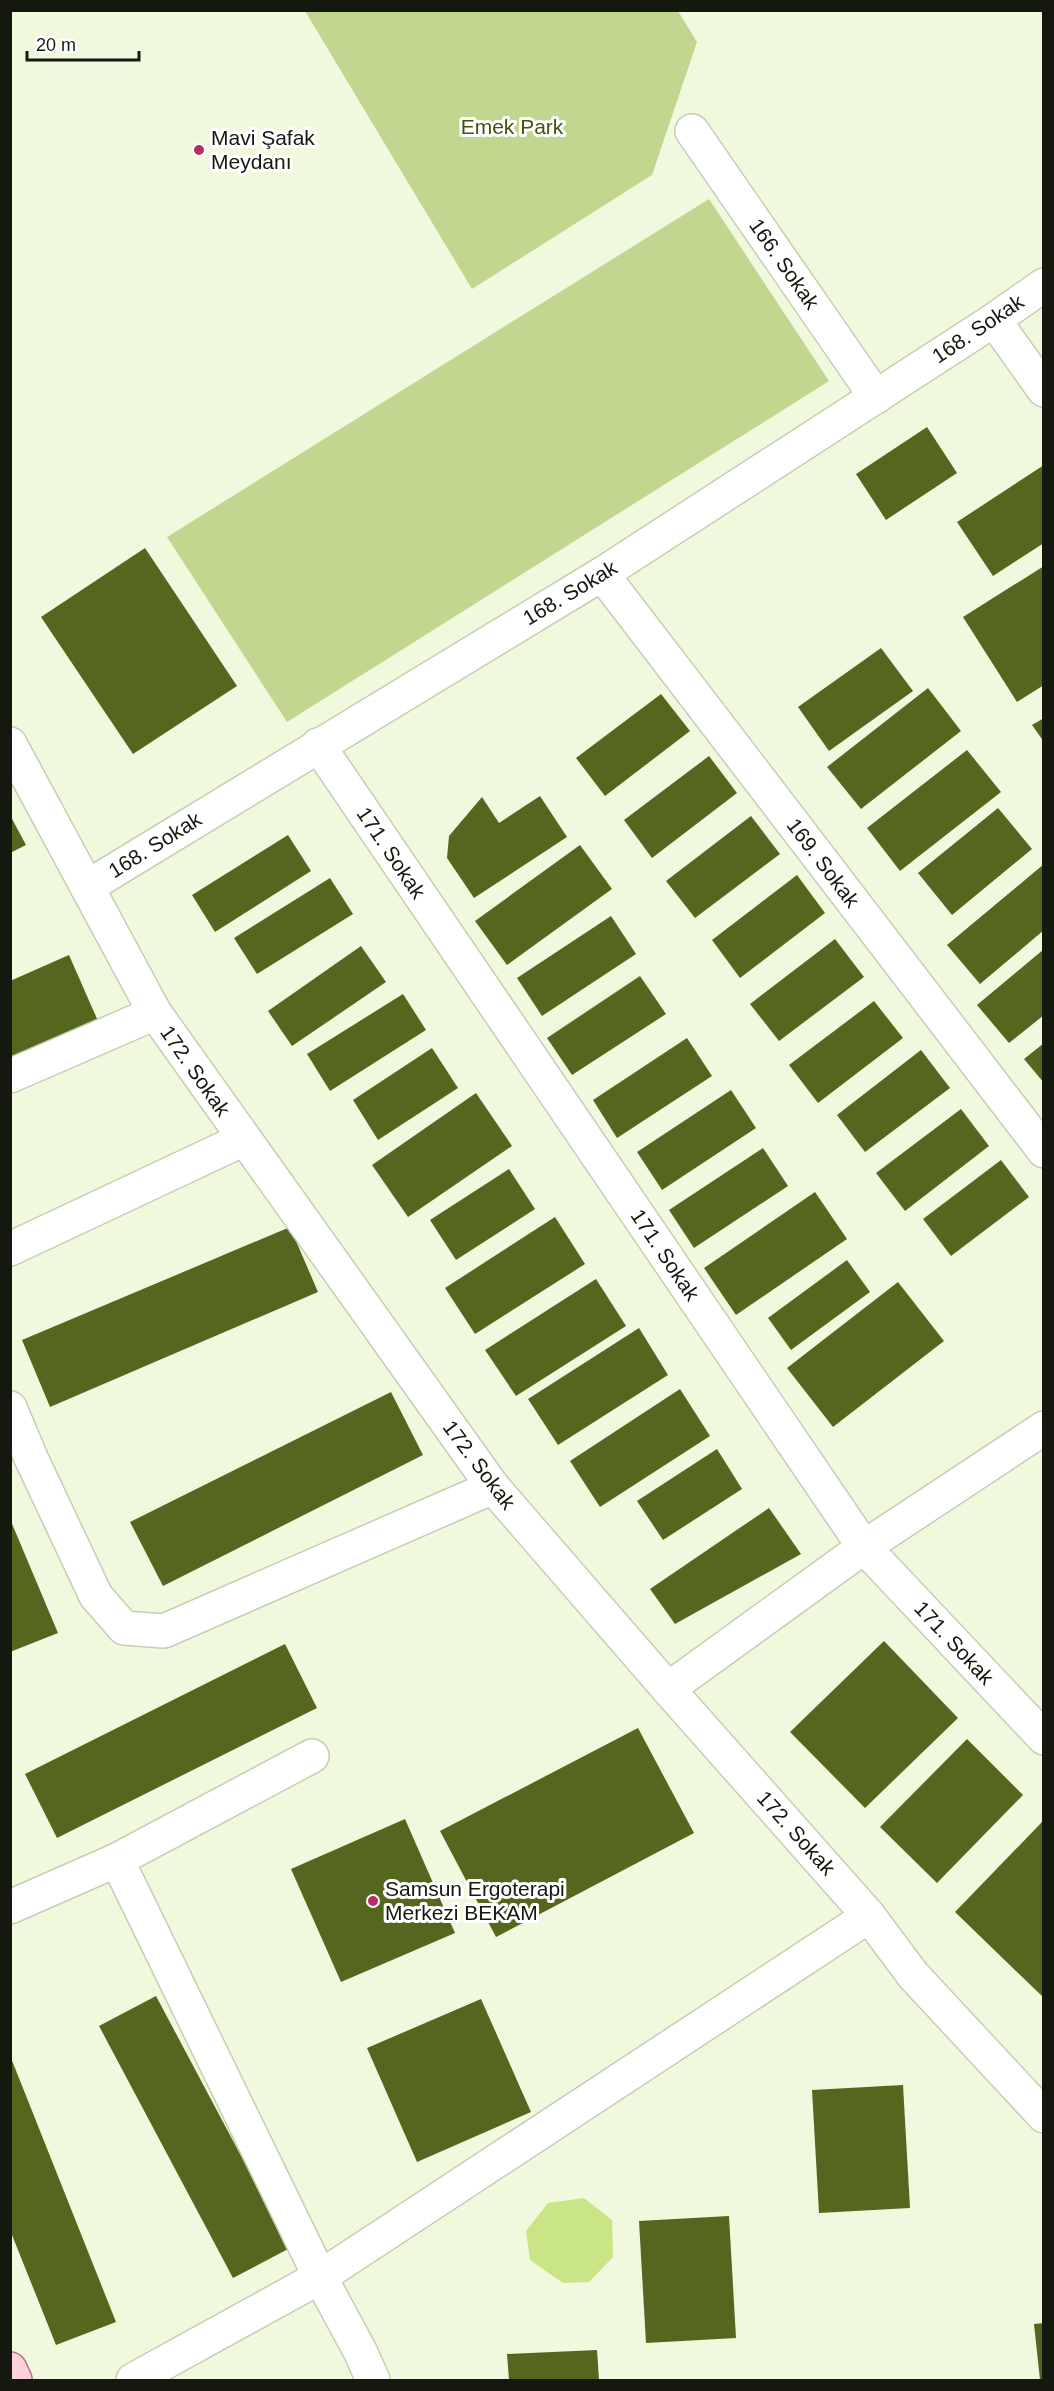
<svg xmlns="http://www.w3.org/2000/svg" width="1054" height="2391" font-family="Helvetica,sans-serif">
<rect width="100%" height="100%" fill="#f0f9de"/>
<!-- green -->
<g fill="#c1d790">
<path d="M305,11H678L697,42L652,175L472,289Z"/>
<path d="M709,199L829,381L287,722L167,537Z"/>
</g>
<!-- water -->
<path fill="#c9e585" d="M584,2198L612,2220L613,2257L589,2282L563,2283L530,2260L526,2231L548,2203Z"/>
<!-- building -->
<g fill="#55671e">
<path d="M927,427L957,473L886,520L856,474Z"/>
<path d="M1044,465V543L993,576L957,522Z"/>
<path d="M145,548L237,686L133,754L41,617Z"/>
<path d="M1044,566V685L1017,702L963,617Z"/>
<path d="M881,648L913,691L829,751L798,707Z"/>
<path d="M928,688L961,731L861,809L827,767Z"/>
<path d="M661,694L690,731L605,796L576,758Z"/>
<path d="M1044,718V742L1032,725Z"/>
<path d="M967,750L1001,792L900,871L867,828Z"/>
<path d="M709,756L737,793L652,858L624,820Z"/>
<path d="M540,796L567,837L474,898L447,858L449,836L482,797L499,823Z"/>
<path d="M998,808L1032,849L952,915L918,873Z"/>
<path d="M10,815L26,845L10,853Z"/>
<path d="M751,816L780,854L695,918L666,881Z"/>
<path d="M288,835L311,871L215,932L192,895Z"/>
<path d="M580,845L612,889L507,965L475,921Z"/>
<path d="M1044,864V930L980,984L947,945Z"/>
<path d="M797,875L825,913L740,978L712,940Z"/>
<path d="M330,878L353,914L257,974L234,938Z"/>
<path d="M611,916L636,954L542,1016L517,978Z"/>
<path d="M835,939L864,977L779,1041L750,1004Z"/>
<path d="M361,946L386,982L292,1046L268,1011Z"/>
<path d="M1044,949V1015L1009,1043L977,1005Z"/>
<path d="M69,955L98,1021L10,1059V981Z"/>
<path d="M640,976L666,1014L572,1075L547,1038Z"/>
<path d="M403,994L426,1030L330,1091L307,1054Z"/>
<path d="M874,1001L903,1038L818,1103L789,1065Z"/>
<path d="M687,1038L712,1076L617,1138L593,1100Z"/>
<path d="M1044,1043V1083L1024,1059Z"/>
<path d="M432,1048L458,1088L378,1140L353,1100Z"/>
<path d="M921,1050L950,1088L865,1152L837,1115Z"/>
<path d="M731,1090L756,1128L662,1190L637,1152Z"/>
<path d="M476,1093L512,1146L408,1217L372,1165Z"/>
<path d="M961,1109L989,1146L905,1211L876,1173Z"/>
<path d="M763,1148L788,1186L694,1248L669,1210Z"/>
<path d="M1001,1160L1029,1197L951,1256L923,1219Z"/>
<path d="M509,1169L535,1209L456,1260L430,1220Z"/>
<path d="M815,1192L847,1239L736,1315L704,1268Z"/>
<path d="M555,1217L585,1264L475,1334L445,1288Z"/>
<path d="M290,1227L318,1292L50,1407L22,1340Z"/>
<path d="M847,1260L870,1292L791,1350L768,1318Z"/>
<path d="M596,1279L626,1326L516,1396L485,1350Z"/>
<path d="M898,1282L944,1341L833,1427L787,1368Z"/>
<path d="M639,1328L668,1375L558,1445L528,1399Z"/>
<path d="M680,1389L710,1436L600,1507L570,1461Z"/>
<path d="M391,1392L423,1455L163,1586L130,1522Z"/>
<path d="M717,1449L742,1489L663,1540L637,1501Z"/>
<path d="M769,1508L801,1554L675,1624L650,1589Z"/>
<path d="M10,1519L58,1633L10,1652Z"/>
<path d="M884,1641L958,1718L865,1808L790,1732Z"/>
<path d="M285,1644L317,1708L57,1838L25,1774Z"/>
<path d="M638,1728L694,1833L496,1937L440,1831Z"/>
<path d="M967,1739L1023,1795L937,1883L880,1827Z"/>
<path d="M405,1819L455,1933L341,1982L291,1869Z"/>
<path d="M1042,1822L1044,1823V1998L955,1912Z"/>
<path d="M156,1996L290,2248L233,2278L99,2026Z"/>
<path d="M481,1999L531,2112L417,2162L367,2048Z"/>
<path d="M11,2058L116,2322L56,2345L10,2230Z"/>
<path d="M903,2085L910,2208L819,2213L812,2090Z"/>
<path d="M729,2216L736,2338L646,2343L639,2221Z"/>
<path d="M1044,2323V2380H1040L1034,2324Z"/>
<path d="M597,2350L599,2380H509L507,2354Z"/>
</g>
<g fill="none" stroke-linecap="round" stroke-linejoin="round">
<!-- minor casing -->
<g stroke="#c6ceb4" stroke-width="36">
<g id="minor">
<path d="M692,131L876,397"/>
<path d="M994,320L1044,390"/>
<path d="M602,574L1044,1151"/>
<path d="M10,744L155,1013L493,1487L668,1689L869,1916L913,1975L1044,2116"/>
<path d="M318,745L864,1547L1044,1738"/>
<path d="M87,887L602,574L994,320L1044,285"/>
<path d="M10,1076L155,1013"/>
<path d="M10,1249L244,1139"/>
<path d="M10,1408L31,1458L96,1596L124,1628L164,1631L493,1487"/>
<path d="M668,1689L864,1547L1044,1428"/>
<path d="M117,1860L320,2277L360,2351L373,2380"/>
<path d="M10,1907L117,1860L312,1756"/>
<path d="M133,2380L320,2277L869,1916"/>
</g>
</g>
<!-- major casing -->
<g stroke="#ab7b85" stroke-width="36">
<path id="major" d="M10,2369L15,2380"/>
</g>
<!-- minor -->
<use href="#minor" stroke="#fff" stroke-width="33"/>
<!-- major -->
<use href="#major" stroke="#fdd0dc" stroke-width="33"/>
</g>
<!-- markers -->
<g fill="#b82c64" stroke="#fff" stroke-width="2">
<circle cx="199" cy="150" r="6"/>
<circle cx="373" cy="1901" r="6"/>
</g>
<g text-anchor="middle" stroke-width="6" stroke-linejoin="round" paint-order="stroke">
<!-- park labels -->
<g font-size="21" fill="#43530d" stroke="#fff">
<text x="512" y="134">Emek Park</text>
</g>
<!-- poi labels -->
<g font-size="21" fill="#15180f" stroke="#fff" text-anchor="start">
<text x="211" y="145">Mavi Şafak<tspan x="211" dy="24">Meydanı</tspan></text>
<text x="385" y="1896">Samsun Ergoterapi<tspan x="385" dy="24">Merkezi BEKAM</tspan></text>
</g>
<!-- street labels -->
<g font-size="21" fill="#15180f" stroke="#fff">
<text transform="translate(784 264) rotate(55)" y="7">166. Sokak</text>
<text transform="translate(978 329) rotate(-34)" y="7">168. Sokak</text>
<text transform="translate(570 593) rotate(-31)" y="7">168. Sokak</text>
<text transform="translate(155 845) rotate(-32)" y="7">168. Sokak</text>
<text transform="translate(391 853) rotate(56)" y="7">171. Sokak</text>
<text transform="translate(823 863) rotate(53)" y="7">169. Sokak</text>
<text transform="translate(195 1071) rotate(55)" y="7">172. Sokak</text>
<text transform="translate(665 1255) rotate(56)" y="7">171. Sokak</text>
<text transform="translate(479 1465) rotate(53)" y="7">172. Sokak</text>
<text transform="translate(954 1643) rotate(47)" y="7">171. Sokak</text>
<text transform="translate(796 1833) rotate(48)" y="7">172. Sokak</text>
</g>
</g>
<!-- border -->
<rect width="1054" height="2391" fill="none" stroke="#15180f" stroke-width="24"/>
<!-- scale -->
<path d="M27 51v9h112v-9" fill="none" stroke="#15180f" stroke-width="3"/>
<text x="36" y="51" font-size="18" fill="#15180f" stroke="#ffffff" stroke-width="4.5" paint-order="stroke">20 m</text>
</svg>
